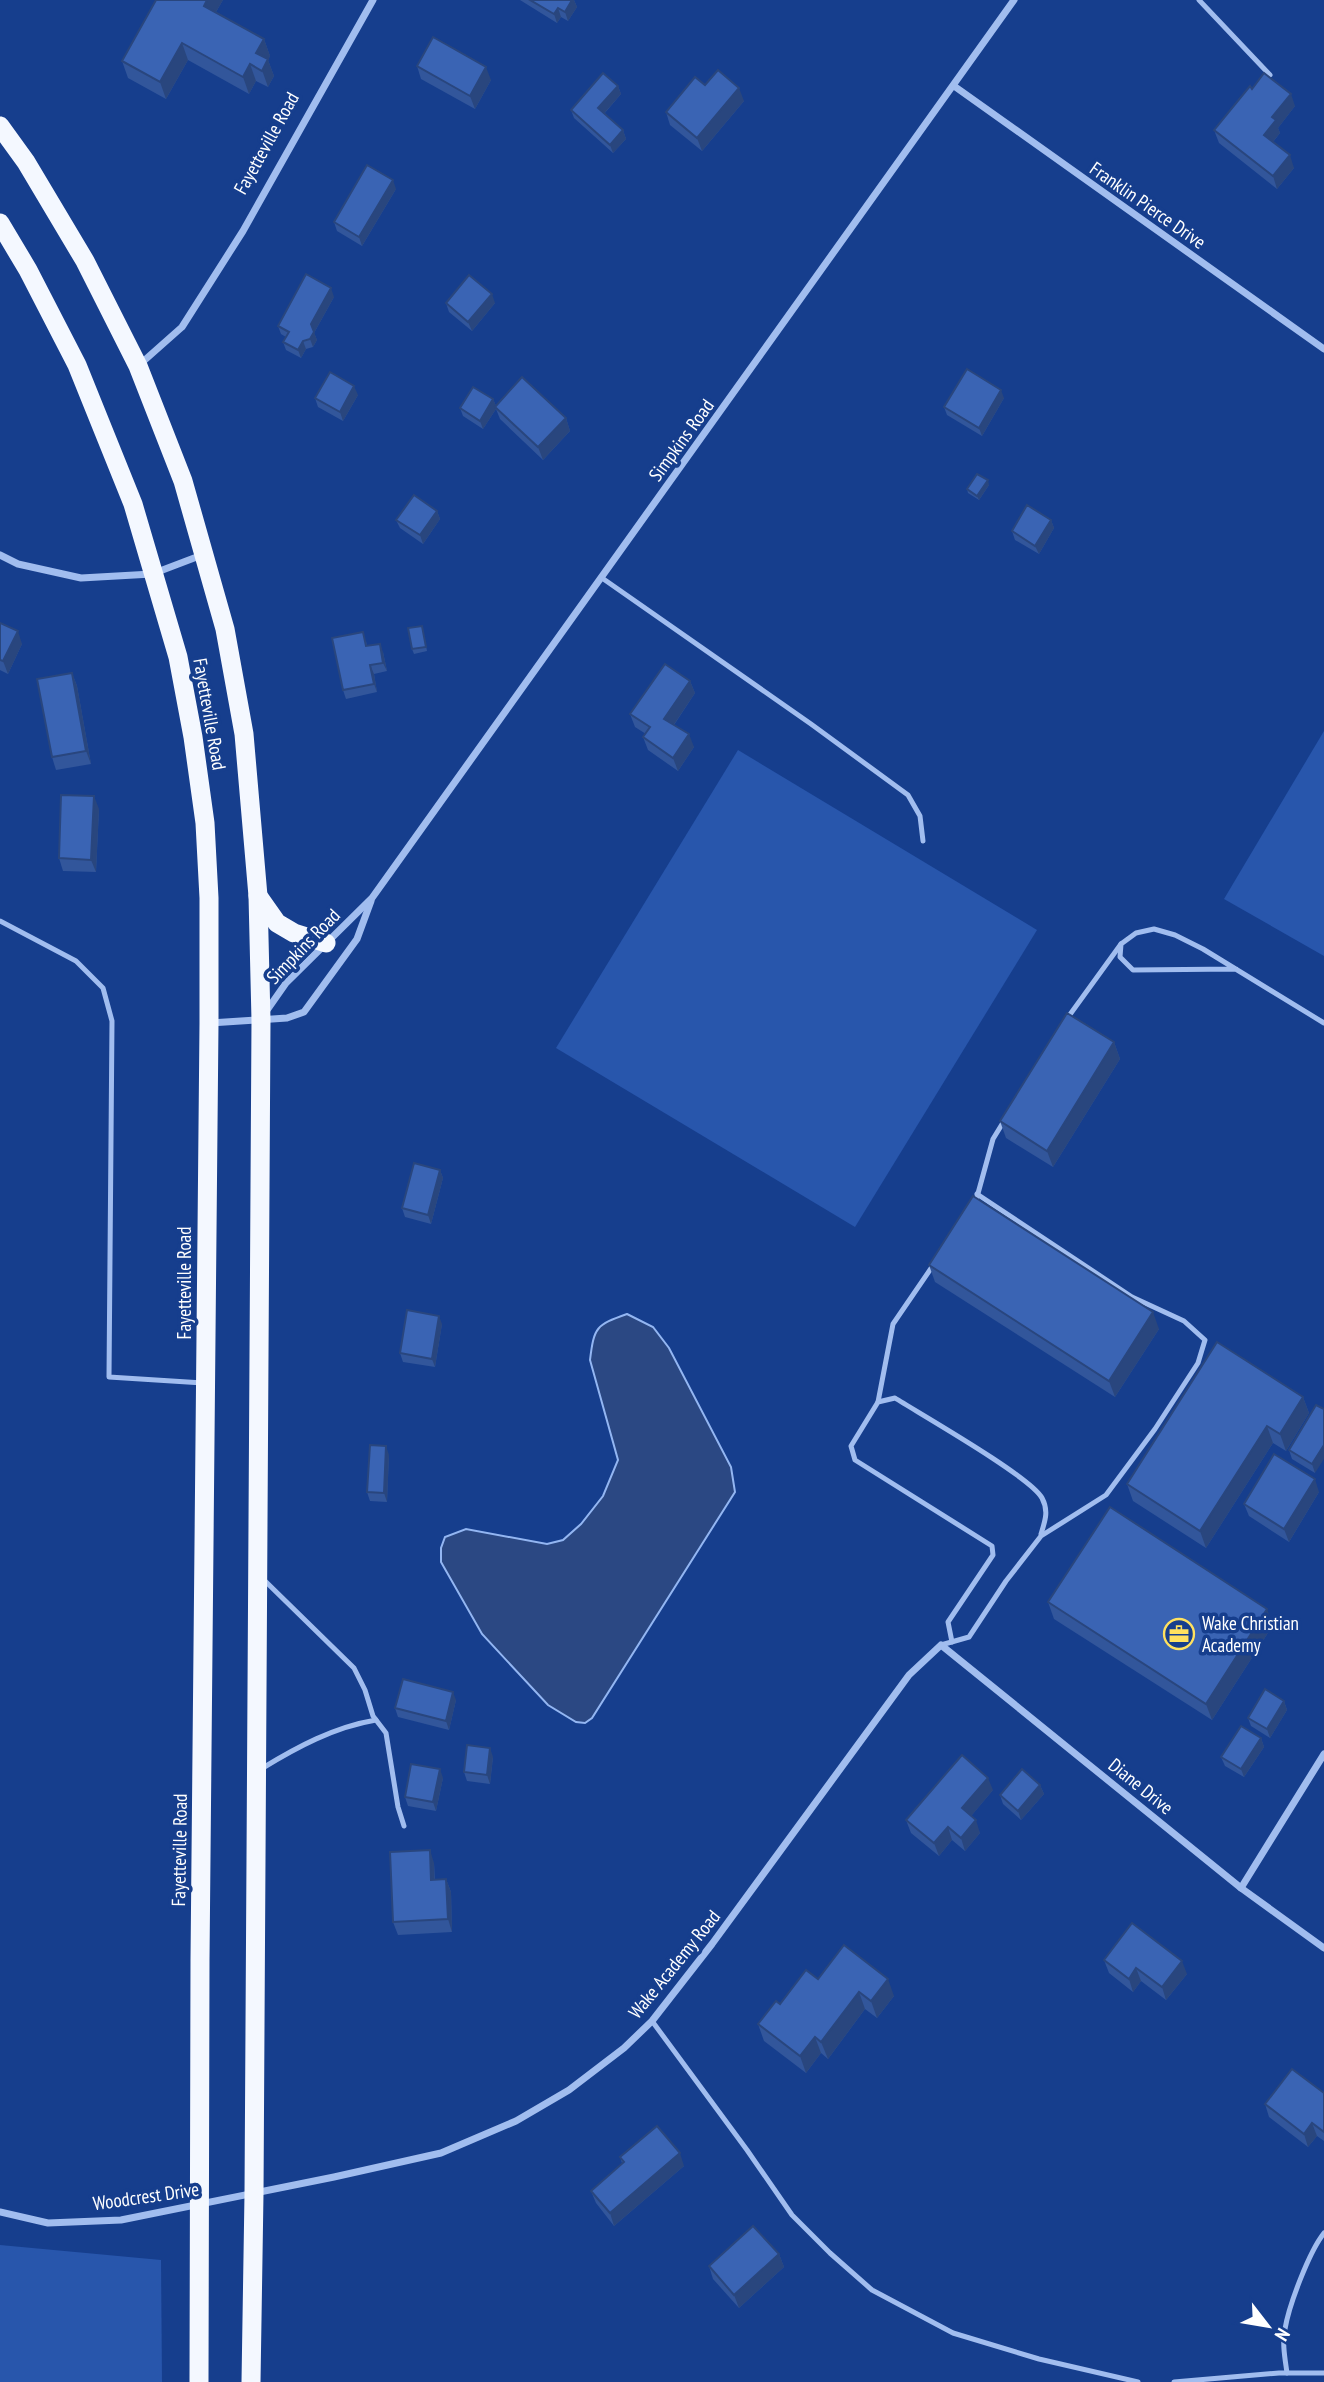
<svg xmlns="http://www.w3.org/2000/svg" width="1324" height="2382" font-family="'PT Sans Narrow',sans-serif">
<rect width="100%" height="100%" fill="#163e8d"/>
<!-- green -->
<g fill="#2856ac">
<path d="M1324,731V956L1224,899Z"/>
<path d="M738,750L1037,930L855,1227L556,1048Z"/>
<path d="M0,2245L161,2260L162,2382H0Z"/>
</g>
<!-- water -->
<path fill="#2b4883" stroke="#93b6f2" stroke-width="2" d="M627,1314L653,1327L669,1348L731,1467L735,1492L592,1718L585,1723L576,1722L548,1705L482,1634L441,1562V1548L445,1537L466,1529L547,1544L563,1540L581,1524L603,1496L618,1460L590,1360C594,1327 596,1325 627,1314Z"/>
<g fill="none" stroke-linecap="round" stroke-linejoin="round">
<!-- service -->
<g stroke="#a1bdef" stroke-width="5">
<path d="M1199,0L1270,75"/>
<path d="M602,578L811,724L908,795L920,816L923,841"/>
<path d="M0,921L76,961L103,988L112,1021L109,1377L203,1383"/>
<path d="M1236,969L1133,970L1120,957L1121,944L1136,933L1154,929L1175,935L1203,949L1324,1023"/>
<path d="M1066,1020L1121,944"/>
<path d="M977,1197L993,1139L1004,1121"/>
<path d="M878,1402L893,1324L934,1264"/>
<path d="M263,1579L354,1668L365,1690L373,1716L386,1733L398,1807L404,1826"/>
<path d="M952,1642L948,1622L993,1555L992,1546L855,1460L851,1446L878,1402L895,1398C922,1415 1031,1477 1042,1498C1049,1511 1045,1521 1041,1534"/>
<path d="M941,1645L969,1637L1006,1581L1041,1536L1106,1495L1155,1429L1198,1363L1205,1340L1184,1321L1132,1297L977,1194"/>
<path d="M261,1769C297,1747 334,1727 376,1720"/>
<path d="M652,2021L747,2150L792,2215L830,2253L872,2290L953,2333L1039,2359L1138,2382"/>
<path d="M1287,2373C1285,2358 1282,2344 1285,2329C1289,2305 1309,2252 1324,2233"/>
<path d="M1174,2382L1279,2373H1324"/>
</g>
<!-- minor -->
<g stroke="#a1bdef" stroke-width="7">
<path d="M954,86L1324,349"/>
<path d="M138,366L182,327L243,231L373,0"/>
<path d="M0,555L18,564L81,578L152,574L202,555"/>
<path d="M265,1013L286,983L372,898L1014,0"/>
<path d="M210,1023L287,1018L304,1012L357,939L371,901"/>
<path d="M1241,1888L1324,1754"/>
<path d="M0,2212L48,2223L121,2220L334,2177L441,2153L516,2121L569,2090L624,2048L652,2021L712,1944L909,1675L941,1645L1241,1888L1324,1948"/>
</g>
<!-- trunk -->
<g stroke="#f4f8ff" stroke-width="19">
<path d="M0,126L26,162L85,261L138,366L183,481L225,629L244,734L258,896L261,1020L254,2194L251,2382"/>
<path d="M0,223L28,270L77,365L133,504L178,657L193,737L205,823L209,898V1023L200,1961L199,2382"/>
<path d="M258,896L277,923L294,933L326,943"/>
</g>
</g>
<!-- wall -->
<g fill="#32569b">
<path d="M156,0H223L216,12L264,39L270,56L268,60L274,76L268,87L256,81L249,94L188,60L166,99L128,78L122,61Z"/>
<path d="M520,0H574L577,7L568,21L561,17L557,23Z"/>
<path d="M417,66L491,80L475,109L421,79Z"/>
<path d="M705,85L744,101L702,151L670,125L666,112Z"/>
<path d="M618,86L621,94L604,114L623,130L626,139L613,153L574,118L571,110Z"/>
<path d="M1252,89L1295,106L1278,128L1280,133L1273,142L1294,168L1277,189L1219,143L1214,130Z"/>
<path d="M396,189L362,246L337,231L334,222Z"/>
<path d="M334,297L314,333L317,340L313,347L306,349L301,358L286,350L283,342L286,337L281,334L278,326Z"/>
<path d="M446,303H495L472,331L449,312Z"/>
<path d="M358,395L343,421L318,407L315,398Z"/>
<path d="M1004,398L982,436L947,415L944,407Z"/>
<path d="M493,399L496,406L566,418L570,431L543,460L500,419L496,409L483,429L463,416L460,408Z"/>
<path d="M989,485L979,500L968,493L967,489Z"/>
<path d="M437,511L440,519L423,544L400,528L396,520Z"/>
<path d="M1051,520L1054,528L1039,554L1015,540L1012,531Z"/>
<path d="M0,623L22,644L8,674L0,670Z"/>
<path d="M422,626L427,651L414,654L412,649Z"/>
<path d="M366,641L367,646L383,652L387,671L374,674L377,692L346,699L343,690Z"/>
<path d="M72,673L77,686L91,764L56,770L52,757Z"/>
<path d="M690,681L695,693L674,725L694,747L678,771L648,750L643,737L646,734L635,727L630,714Z"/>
<path d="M99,809L96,872L63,871L59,858Z"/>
<path d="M1114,1042L1120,1059L1053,1167L1006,1138L1000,1121Z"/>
<path d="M440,1170L443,1178L431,1224L405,1217L402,1208Z"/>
<path d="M929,1265L1159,1329L1115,1397L935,1282Z"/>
<path d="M442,1324L435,1367L403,1362L400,1353Z"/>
<path d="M1303,1397L1309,1413L1286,1451L1273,1443L1206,1548L1133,1501L1127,1484Z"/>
<path d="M1324,1409L1315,1473L1292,1459L1289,1450Z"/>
<path d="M389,1455L387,1502L370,1501L367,1492Z"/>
<path d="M1319,1492L1289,1542L1249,1516L1244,1504Z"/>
<path d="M1048,1602L1273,1625L1212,1720L1054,1619Z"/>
<path d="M456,1700L449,1730L398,1717L395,1708Z"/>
<path d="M1284,1701L1287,1710L1270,1738L1251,1726L1248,1718Z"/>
<path d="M1261,1738L1264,1747L1244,1777L1225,1766L1221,1757Z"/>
<path d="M493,1757L490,1784L467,1781L464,1772Z"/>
<path d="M443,1778L436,1811L408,1806L405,1797Z"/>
<path d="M1040,1785L1044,1794L1021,1820L1003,1804L1000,1795Z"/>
<path d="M993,1790L971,1816L980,1833L965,1851L952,1840L939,1856L911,1833L906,1820Z"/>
<path d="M434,1863L435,1880L446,1879L451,1892L452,1932L398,1935L393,1922Z"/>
<path d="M1104,1960L1187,1974L1166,2000L1141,1981L1133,1992L1109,1973Z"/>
<path d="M818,1979L894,1996L877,2018L865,2009L828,2059L821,2053L806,2073L764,2041L758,2024L780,2004Z"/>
<path d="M1324,2093V2141L1317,2136L1308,2147L1269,2117L1265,2104Z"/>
<path d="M620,2157L684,2166L614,2226L596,2203L591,2191L622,2163Z"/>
<path d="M779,2254L784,2267L739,2308L713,2279L709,2266Z"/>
</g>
<!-- shaded-wall -->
<g fill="#29467e">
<path d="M207,0H223L210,22L204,6Z"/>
<path d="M572,0H574L577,7L568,21L565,12Z"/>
<path d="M558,8L561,17L557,23L554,14Z"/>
<path d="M264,39L270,56L268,60L274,76L268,87L256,53Z"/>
<path d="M182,43L188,60L166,99L160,82Z"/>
<path d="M250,64L256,81L249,94L243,77Z"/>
<path d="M486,67L491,80L475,109L470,96Z"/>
<path d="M618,86L621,94L601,117L598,108Z"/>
<path d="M739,88L744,101L702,151L697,138Z"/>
<path d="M1291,94L1295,106L1278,128L1280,133L1268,148L1264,135L1272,117Z"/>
<path d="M623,130L626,139L613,153L610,145Z"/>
<path d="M1290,155L1294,168L1277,189L1273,176Z"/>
<path d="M393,180L396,189L362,246L359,237Z"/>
<path d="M331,288L334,297L314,333L311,324Z"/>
<path d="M492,294L495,303L472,331L468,322Z"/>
<path d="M314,332L317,340L313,347L310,339Z"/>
<path d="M303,341L306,349L301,358L298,350Z"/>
<path d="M354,386L358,395L343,421L340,412Z"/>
<path d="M1001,390L1004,398L982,436L979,428Z"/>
<path d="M493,399L497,408L495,407L496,409L483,429L480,421Z"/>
<path d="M566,418L570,431L543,460L538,447Z"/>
<path d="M988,480L989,485L979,500L977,496Z"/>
<path d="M437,511L440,519L423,544L420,535Z"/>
<path d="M1051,520L1054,528L1039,554L1035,546Z"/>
<path d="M18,631L22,644L8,674L3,661Z"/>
<path d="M380,644L383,652L387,671L383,663Z"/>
<path d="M370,665L374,674L377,692L374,684Z"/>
<path d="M72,673L77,686L91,764L86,751Z"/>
<path d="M690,681L695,693L669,732L664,719Z"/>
<path d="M689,734L694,747L678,771L673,758Z"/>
<path d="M94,796L99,809L96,872L91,860Z"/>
<path d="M1114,1042L1120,1059L1053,1167L1047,1151Z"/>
<path d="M440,1170L443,1178L431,1224L428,1215Z"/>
<path d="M1153,1312L1159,1329L1115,1397L1109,1381Z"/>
<path d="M439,1316L442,1324L435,1367L432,1359Z"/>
<path d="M1303,1397L1309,1413L1286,1451L1280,1434Z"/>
<path d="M1267,1426L1273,1443L1206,1548L1200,1531Z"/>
<path d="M1324,1445V1459L1315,1473L1312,1464Z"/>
<path d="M386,1446L389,1455L387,1502L384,1493Z"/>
<path d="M1315,1479L1319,1492L1289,1542L1284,1529Z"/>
<path d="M1267,1609L1273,1625L1212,1720L1206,1704Z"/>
<path d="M453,1692L456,1700L449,1730L446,1721Z"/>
<path d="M1284,1701L1287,1710L1270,1738L1267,1729Z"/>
<path d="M1261,1738L1264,1747L1244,1777L1241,1769Z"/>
<path d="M490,1748L493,1757L490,1784L487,1775Z"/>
<path d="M440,1769L443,1778L436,1811L433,1802Z"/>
<path d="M988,1778L993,1790L967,1821L962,1808Z"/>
<path d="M1040,1785L1044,1794L1021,1820L1018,1811Z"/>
<path d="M976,1820L980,1833L965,1851L961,1838Z"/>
<path d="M948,1827L952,1840L939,1856L934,1843Z"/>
<path d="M430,1850L434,1863L435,1893L431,1880Z"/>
<path d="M446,1879L451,1892L452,1932L448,1919Z"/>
<path d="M1182,1961L1187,1974L1166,2000L1162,1987Z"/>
<path d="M1136,1968L1141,1981L1133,1992L1129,1979Z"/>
<path d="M888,1979L894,1996L877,2018L871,2001Z"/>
<path d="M859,1992L865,2009L828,2059L821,2042Z"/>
<path d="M815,2037L821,2053L806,2073L800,2056Z"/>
<path d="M1312,2123L1317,2136L1308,2147L1304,2134Z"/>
<path d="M680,2153L684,2166L614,2226L610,2213Z"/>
<path d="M779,2254L784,2267L739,2308L734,2295Z"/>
</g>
<!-- building -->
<g fill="#3a64b4" stroke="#29467e" stroke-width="2">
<path d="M156,0H207L204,6L264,39L256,53L268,59L262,71L250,64L243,77L182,43L160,82L122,61Z"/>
<path d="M530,0H572L565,12L558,8L554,14Z"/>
<path d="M433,37L486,67L470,96L417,66Z"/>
<path d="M718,70L739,88L697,138L666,112L695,77L705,85Z"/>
<path d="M603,73L618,86L598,108L623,130L610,145L571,110Z"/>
<path d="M1264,73L1291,94L1272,117L1276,120L1264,135L1290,155L1273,176L1214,130L1250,86L1252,89Z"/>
<path d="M367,165L393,180L359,237L334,222Z"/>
<path d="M306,274L331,288L311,324L314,332L310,339L303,341L298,350L283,342L289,332L278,326Z"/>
<path d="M469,275L492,294L468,322L446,303Z"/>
<path d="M967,369L1001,390L979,428L944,407Z"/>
<path d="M330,372L354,386L340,412L315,398Z"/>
<path d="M522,377L566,418L538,447L495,407Z"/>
<path d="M473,387L493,399L480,421L460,408Z"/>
<path d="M977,474L988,480L977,496L967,489Z"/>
<path d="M414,495L437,511L420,535L396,520Z"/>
<path d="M1027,505L1051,520L1035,546L1012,531Z"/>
<path d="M0,623L18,631L3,661L0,660Z"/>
<path d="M422,626L426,647L412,649L408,628Z"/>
<path d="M363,632L366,646L380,644L383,663L370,665L374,684L343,690L332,638Z"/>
<path d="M665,664L690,681L664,719L689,734L673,758L643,737L650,727L630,714Z"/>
<path d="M72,673L86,751L52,757L37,679Z"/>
<path d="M61,795L94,796L91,860L59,858Z"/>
<path d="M1067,1013L1114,1042L1047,1151L1000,1121Z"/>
<path d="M414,1163L440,1170L428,1215L402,1208Z"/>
<path d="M973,1196L1153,1312L1109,1381L929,1265Z"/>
<path d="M407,1310L439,1316L432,1359L400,1353Z"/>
<path d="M1217,1342L1303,1397L1280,1434L1267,1426L1200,1531L1127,1484Z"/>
<path d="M1316,1405L1324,1409V1445L1312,1464L1289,1450Z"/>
<path d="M370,1445L386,1446L384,1493L367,1492Z"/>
<path d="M1274,1454L1315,1479L1284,1529L1244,1504Z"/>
<path d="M1110,1507L1267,1609L1206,1704L1048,1602Z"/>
<path d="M403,1679L453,1692L446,1721L395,1708Z"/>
<path d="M1265,1689L1284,1701L1267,1729L1248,1718Z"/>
<path d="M1241,1726L1261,1738L1241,1769L1221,1757Z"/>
<path d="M467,1745L490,1748L487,1775L464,1772Z"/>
<path d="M962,1755L988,1778L962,1808L976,1820L961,1838L948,1827L934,1843L906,1820Z"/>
<path d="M411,1764L440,1769L433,1802L405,1797Z"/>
<path d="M1022,1769L1040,1785L1018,1811L1000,1795Z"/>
<path d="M430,1850L431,1880L446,1879L448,1919L393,1922L390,1852Z"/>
<path d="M1132,1923L1182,1961L1162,1987L1136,1968L1129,1979L1104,1960Z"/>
<path d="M844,1945L888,1979L871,2001L859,1992L821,2042L815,2037L800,2056L758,2024L776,2001L780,2004L806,1970L818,1979Z"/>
<path d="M1292,2069L1324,2093V2132L1312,2123L1304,2134L1265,2104Z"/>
<path d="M657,2126L680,2153L610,2213L591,2191L624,2162L620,2157Z"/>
<path d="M753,2226L779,2254L734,2295L709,2266Z"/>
</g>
<!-- icons -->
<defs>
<g id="office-ring" transform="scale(1.575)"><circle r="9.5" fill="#163e8d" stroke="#ffe15f" stroke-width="1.5"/><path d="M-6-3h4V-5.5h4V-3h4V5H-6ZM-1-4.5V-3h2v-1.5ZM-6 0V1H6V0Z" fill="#ffe15f"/></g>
</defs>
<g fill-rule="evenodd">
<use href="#office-ring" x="1179" y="1634"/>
</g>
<g text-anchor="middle" stroke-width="7" stroke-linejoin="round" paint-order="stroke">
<!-- street labels -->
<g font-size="19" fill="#fff" stroke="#163e8d">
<text transform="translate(266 143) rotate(-61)" y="7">Fayetteville Road</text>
<text transform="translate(1148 205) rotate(35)" y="7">Franklin Pierce Drive</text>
<text transform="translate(681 440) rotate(-54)" y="7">Simpkins Road</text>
<text transform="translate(210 714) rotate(80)" y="7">Fayetteville Road</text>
<text transform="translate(303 946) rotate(-46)" y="7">Simpkins Road</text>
<text transform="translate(184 1283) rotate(-90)" y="7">Fayetteville Road</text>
<text transform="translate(1141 1786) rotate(39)" y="7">Diane Drive</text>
<text transform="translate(179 1850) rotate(-89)" y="7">Fayetteville Road</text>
<text transform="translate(674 1964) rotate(-51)" y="7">Wake Academy Road</text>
<text transform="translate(146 2196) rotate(-8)" y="7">Woodcrest Drive</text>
</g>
<!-- poi labels -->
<g font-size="19" fill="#fff" stroke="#163e8d" text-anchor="start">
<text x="1202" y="1630">Wake Christian<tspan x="1202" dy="22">Academy</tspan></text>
</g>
</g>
<!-- north arrow -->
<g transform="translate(1268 2326) rotate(121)" stroke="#163e8d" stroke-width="5" paint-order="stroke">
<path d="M0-5L12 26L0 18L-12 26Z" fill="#ffffff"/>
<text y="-10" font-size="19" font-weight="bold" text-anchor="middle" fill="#ffffff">N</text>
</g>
</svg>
